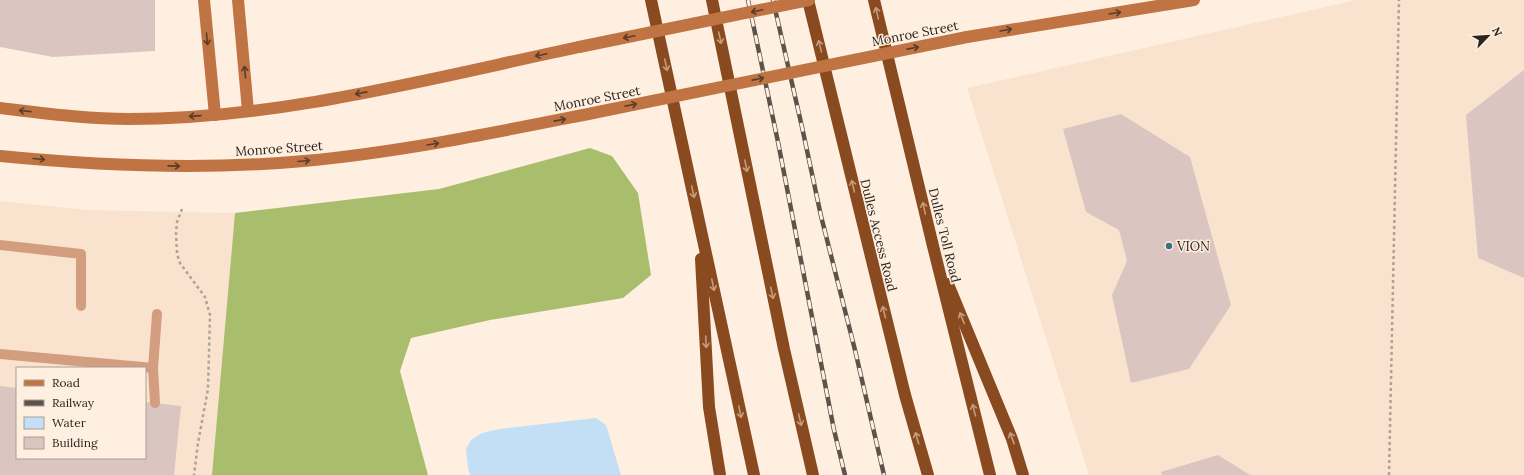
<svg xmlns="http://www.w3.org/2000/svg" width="1524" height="475" font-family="Lora,serif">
<rect width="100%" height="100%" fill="#ffefe0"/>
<!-- built -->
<g fill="#f9e3cf" fill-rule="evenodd">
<path d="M1356,0H1524V475H1089L967,88Z"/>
<path d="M0,201L87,210L235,213L212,475H0ZM17,368H145V458H17Z"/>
</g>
<!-- forest -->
<path fill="#a8be6d" d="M590,148L612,156L638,193L651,275L623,298L490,320L411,338L400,371L428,475H212L235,213L439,189Z"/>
<!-- water -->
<path fill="#c2dff6" d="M596,418L606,425L621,475H470L468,468L466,449L471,440L482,433L500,429Z"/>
<!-- building -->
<g fill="#dbc5c0">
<path d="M0,0H155V51L53,57L0,47Z"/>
<path d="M1524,70V278L1478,258L1466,115Z"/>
<path d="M1121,114L1190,157L1231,305L1189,369L1131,383L1112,295L1127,261L1119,230L1086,212L1063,129Z"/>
<path d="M0,386L17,388V458H145V402L181,406L174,475H0Z"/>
<path d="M1218,455L1250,475H1162L1161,472Z"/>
</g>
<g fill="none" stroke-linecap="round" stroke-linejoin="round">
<!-- path -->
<g stroke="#afa297" stroke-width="2.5" stroke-dasharray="3 3" stroke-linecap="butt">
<path d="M182,209L177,222L176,233L177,254L180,263L205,297L210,315L208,389L198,443L194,475"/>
<path d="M1389,475L1399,0"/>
</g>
<!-- lane -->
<g stroke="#d39e7f" stroke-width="10">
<path d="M0,245L81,254V306"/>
<path d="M0,354L153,368L157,314"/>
<path d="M153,368L155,403"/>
</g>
<!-- secondary -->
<g stroke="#c07443" stroke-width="12">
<path d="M204,0L215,115"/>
<path d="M238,0L248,111"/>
<path d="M967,37L1194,0"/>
<path d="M0,108C43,113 86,119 129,119C280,119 432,78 579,47"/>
<path d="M0,156C101,166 203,170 304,161C401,152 497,132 593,113"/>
</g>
<!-- highway -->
<g stroke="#894a1f" stroke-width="12">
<path d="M651,0L754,475"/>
<path d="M712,0L784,349L813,475"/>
<path d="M808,0L905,395L928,475"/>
<path d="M874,0L933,246L990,475"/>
<path d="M701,259L709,407L720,475"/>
<path d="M948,284L1012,439L1023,475"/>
</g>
<!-- rail casing -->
<g stroke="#5c544c" stroke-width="4.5">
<g id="rail">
<path d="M748,0L778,142L834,430L845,475"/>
<path d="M773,0L802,127L821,216L855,350L884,475"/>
</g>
</g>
<!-- rail -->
<use href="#rail" stroke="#ffefe0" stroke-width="3" stroke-dasharray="9" stroke-linecap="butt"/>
<!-- secondary-bridge -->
<g stroke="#c07443" stroke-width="12">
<path d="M579,47L809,0"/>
<path d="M593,113L967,37"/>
</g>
</g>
<!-- one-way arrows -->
<defs><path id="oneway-shaft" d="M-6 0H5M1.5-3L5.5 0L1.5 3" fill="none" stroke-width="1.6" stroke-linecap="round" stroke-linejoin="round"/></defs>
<g stroke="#583d2a">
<use href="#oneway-shaft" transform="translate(757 11) rotate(168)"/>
<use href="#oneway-shaft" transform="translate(1115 13) rotate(-9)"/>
<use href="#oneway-shaft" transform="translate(1006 30) rotate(-10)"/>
<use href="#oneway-shaft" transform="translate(629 37) rotate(168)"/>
<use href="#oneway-shaft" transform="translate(207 39) rotate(85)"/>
<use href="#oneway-shaft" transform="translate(913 48) rotate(-11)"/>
<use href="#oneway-shaft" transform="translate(541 55) rotate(168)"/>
<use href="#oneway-shaft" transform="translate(245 72) rotate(-95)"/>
<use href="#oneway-shaft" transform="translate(758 79) rotate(-11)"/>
<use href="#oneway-shaft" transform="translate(361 93) rotate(169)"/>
<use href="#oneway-shaft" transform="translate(631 105) rotate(-11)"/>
<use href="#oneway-shaft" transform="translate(25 111) rotate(-174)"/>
<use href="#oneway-shaft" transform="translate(195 116) rotate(176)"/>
<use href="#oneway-shaft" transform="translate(560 120) rotate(-11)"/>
<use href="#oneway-shaft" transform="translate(433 144) rotate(-9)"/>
<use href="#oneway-shaft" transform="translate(39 159) rotate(5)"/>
<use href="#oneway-shaft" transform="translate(304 161) rotate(-5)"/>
<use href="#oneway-shaft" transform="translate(174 166) rotate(1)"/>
</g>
<g stroke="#c49c80">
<use href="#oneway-shaft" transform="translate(877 13) rotate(-103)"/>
<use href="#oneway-shaft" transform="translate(720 38) rotate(78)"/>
<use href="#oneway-shaft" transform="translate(820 46) rotate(-104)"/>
<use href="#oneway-shaft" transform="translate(666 65) rotate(78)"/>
<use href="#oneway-shaft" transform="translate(746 166) rotate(79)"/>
<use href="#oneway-shaft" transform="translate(853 186) rotate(-103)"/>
<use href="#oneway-shaft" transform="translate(693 192) rotate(78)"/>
<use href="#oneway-shaft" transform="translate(924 208) rotate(-103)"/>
<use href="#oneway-shaft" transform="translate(713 285) rotate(78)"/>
<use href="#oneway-shaft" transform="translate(772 293) rotate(78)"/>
<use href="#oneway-shaft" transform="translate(884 312) rotate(-104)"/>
<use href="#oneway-shaft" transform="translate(962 318) rotate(-112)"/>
<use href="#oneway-shaft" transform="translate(706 342) rotate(87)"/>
<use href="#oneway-shaft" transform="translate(974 410) rotate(-104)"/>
<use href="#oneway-shaft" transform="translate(740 412) rotate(78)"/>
<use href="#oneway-shaft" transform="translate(800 420) rotate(77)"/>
<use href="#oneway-shaft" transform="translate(917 438) rotate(-106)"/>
<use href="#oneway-shaft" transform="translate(1012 438) rotate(-110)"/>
</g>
<!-- markers -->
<circle fill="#366f88" stroke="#ffefe0" stroke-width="1.5" cx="1169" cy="246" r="4"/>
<g text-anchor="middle" stroke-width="3" stroke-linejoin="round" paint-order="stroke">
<!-- street labels -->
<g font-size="13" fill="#2b2520" stroke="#ffefe0">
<text transform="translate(915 33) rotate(-11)" y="5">Monroe Street</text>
<text transform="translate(597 98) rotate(-11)" y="5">Monroe Street</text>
<text transform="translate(279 148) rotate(-4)" y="5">Monroe Street</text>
<text transform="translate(879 235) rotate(76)" y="5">Dulles Access Road</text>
<text transform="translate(945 235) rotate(76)" y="5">Dulles Toll Road</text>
</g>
<!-- poi labels -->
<g font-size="13" fill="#2b2520" stroke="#ffefe0" text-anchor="start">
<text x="1177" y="251">VION</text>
</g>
</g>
<!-- legend -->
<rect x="16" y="367" width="130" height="92" fill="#ffefe0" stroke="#aa9e93"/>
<rect x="24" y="380" width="20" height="6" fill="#c07443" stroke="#aa9e93"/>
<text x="52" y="387" font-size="12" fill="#2b2520">Road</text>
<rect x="24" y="400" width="20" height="6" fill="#5c544c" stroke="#aa9e93"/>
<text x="52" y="407" font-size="12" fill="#2b2520">Railway</text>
<rect x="24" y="417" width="20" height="12" fill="#c2dff6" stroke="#aa9e93"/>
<text x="52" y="427" font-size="12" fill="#2b2520">Water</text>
<rect x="24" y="437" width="20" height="12" fill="#dbc5c0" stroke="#aa9e93"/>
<text x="52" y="447" font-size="12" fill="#2b2520">Building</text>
<!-- north arrow -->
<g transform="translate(1488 36) rotate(65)" stroke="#ffefe0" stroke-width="3" paint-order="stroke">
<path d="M0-3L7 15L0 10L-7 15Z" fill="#2b2520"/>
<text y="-6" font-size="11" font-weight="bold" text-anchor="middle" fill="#2b2520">N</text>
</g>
</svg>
